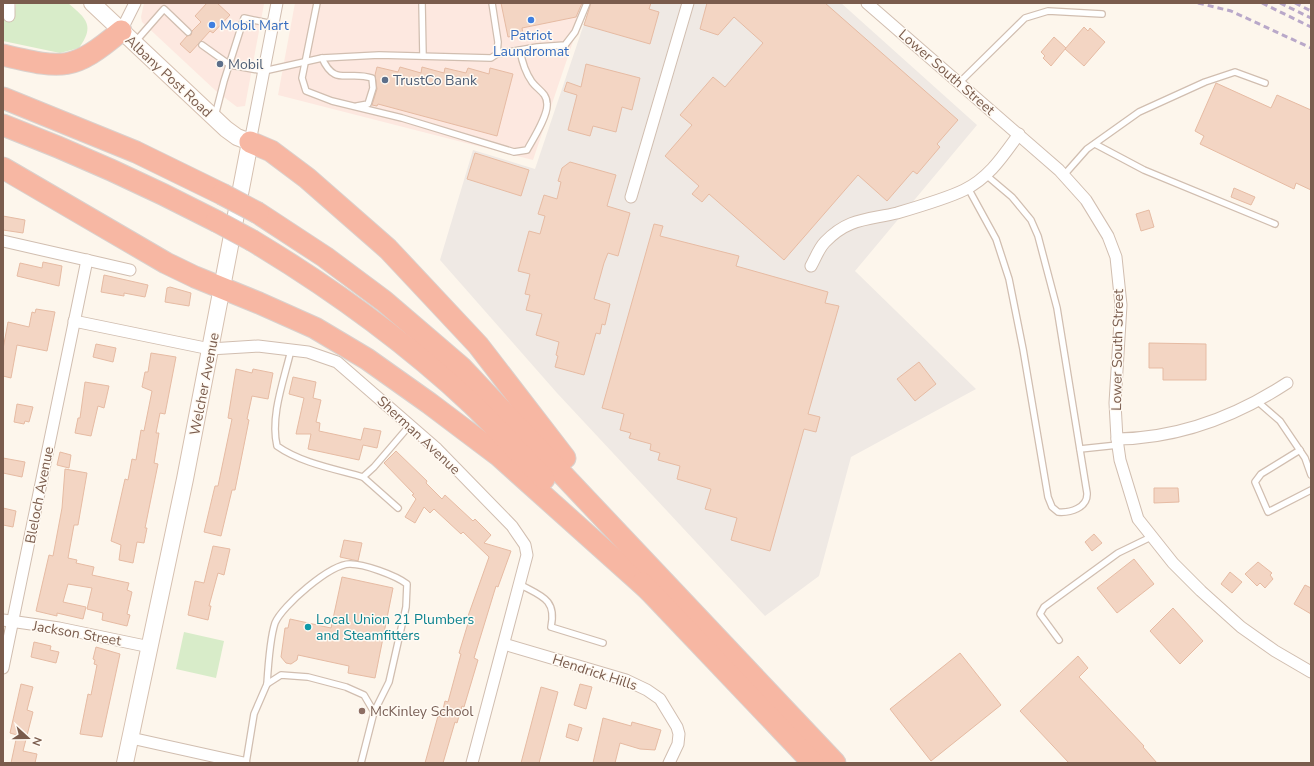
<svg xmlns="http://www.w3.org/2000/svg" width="1314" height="766" font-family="'Nunito Sans',sans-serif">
<rect width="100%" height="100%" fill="#fdf6ec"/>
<!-- commercial -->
<g fill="#fde8e0">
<path d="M144,3L264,4L245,106L237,107L216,91L142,22L141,17Z"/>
<path d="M295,3H586L533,160L278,95Z"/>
</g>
<!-- industrial -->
<path fill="#efe9e4" d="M591,3H841L977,125L855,271L976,389L851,457L819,576L765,616L557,393L440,260L473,150L535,169Z"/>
<!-- green -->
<g fill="#d8ecc9">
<path d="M3,3H6L5,19L14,20L16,3H68C87,19 95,26 79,48L60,53L3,41Z"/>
<path d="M184,632L224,641L216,678L176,669Z"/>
</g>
<!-- building -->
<g fill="#f3d5c3" stroke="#e6bba3">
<path d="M207,3H217L230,15L213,33L210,31L190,53L180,44L187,36L191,35L192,31L201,22L195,16Z"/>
<path d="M501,3H582L576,17L522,28L523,34L508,37Z"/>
<path d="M591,3H651L649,9L659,12L650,44L584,25Z"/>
<path d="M707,3H825L958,120L937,144L940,147L917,174L913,171L887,201L858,175L784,260L709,194L702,202L692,194L699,186L665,156L692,125L680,115L713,77L725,87L763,43L734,17L718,35L700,29Z"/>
<path d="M1084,27L1088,31L1090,28L1105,42L1084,66L1065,49Z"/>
<path d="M1054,37L1066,48L1051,66L1043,58L1045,56L1041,52Z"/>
<path d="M586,64L640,78L632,110L622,107L616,132L593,126L590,136L568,130L577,95L564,91L567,82L581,87Z"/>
<path d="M377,67L398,72L400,67L421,73L422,67L444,73L445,68L466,73L468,68L489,74L490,68L513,74L497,136L378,104L377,106L372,105L377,89L375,75Z"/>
<path d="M1216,83L1271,108L1277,95L1311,110V190L1296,183L1294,189L1200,144L1204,136L1195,131Z"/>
<path d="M475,153L529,170L521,196L467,179Z"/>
<path d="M570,162L616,175L607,206L630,213L618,256L608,253L604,263L594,299L610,304L605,325L602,324L600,334L596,333L584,375L555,367L558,356L556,355L559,342L536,335L542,314L526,310L530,295L525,294L530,274L518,271L529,231L540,234L545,216L538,214L544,195L557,199L561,182L558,181L562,168Z"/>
<path d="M1234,188L1255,197L1251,205L1231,197Z"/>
<path d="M1149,210L1154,227L1141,231L1136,214Z"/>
<path d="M3,216L25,220L23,233L3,230Z"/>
<path d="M654,224L663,226L660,236L739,256L736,266L828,292L825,303L839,306L808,414L820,417L816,432L804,429L770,551L731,540L737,518L705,509L711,489L677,479L680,466L658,460L660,453L650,450L651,444L629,438L631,433L620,430L624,414L602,408Z"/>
<path d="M43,262L62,266L59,286L17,276L20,263L42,268Z"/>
<path d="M104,275L148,285L145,297L124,293V296L101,292Z"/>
<path d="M170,287L191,293L189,306L165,302L167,288Z"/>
<path d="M36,309L55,312L47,351L17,345L11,378L3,376V349L8,322L29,327L32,312L35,313Z"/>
<path d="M1149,343L1206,344V380H1163V368H1149Z"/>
<path d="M96,344L116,348L113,362L93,357Z"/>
<path d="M151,353L176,357L165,414L160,413L156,433H159L154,463L158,464L145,528H147L144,543L137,542L133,563L119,560L121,545L111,541L125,479L128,480L132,459L136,460L141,430L144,431L152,391L142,387L145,372H148Z"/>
<path d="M919,362L936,384L915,401L897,379Z"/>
<path d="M236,369L252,373L253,369L273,373L268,399L252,396L247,419L249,420L235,490H232L221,536L204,532L215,486H218L232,419L228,418Z"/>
<path d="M293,377L316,382L313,398L321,400L316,422L320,423L319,431L361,440L364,428L381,431L377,448L363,445L359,460L308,449L311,434H296L304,398L289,394Z"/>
<path d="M85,382L109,386L104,408L98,406L91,436L75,433L78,418H80Z"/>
<path d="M17,404L33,407L29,422L25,421L24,424L14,422Z"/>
<path d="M396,451L427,481L426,483L442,499L445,495L473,521L475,519L491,535L484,543L511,551L498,587L496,586L474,658L478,660L464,707L462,706L457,723L455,722L443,763H425L438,716L441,717L445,701L448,702L461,654L459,653L469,620L467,619L489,557L463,532L461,534L434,509L430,513L424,507L415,523L405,517L416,499L412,495L414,494L384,463Z"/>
<path d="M60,452L71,455L69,468L57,465Z"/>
<path d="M3,458L25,462L22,477L3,473Z"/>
<path d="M65,469L87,473L78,525H74L68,558L77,560L76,563L94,567L92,575L129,583L127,590L132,592L127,614L130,615L127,626L102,620L103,613L87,609L92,588L68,584L63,602L86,607L83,619L57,613V616L36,611L49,555L53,556L62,508Z"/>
<path d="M1154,488H1178L1179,502L1154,503Z"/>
<path d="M3,508L16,511L13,527L3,525Z"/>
<path d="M1094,534L1102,543L1092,551L1085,542Z"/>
<path d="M344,540L362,543L358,561L340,557Z"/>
<path d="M213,546L230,549L224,575L218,573L209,606H211L208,620L188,615L195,581L204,583Z"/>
<path d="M1134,559L1154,584L1117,613L1097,588Z"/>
<path d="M1258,562L1272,573L1270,575L1273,579L1265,588L1260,583L1257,586L1245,574Z"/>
<path d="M1230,572L1242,582L1232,593L1221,584Z"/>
<path d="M342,577L393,588L375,678L348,673L349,666L298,655L297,660L291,664L286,663L281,657L285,628H288L290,619L331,628Z"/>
<path d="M1305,585L1311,588V614L1294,604Z"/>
<path d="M1173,608L1203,641L1180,664L1150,631Z"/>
<path d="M34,642L51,646L50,650L59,652L56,663L31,657Z"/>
<path d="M96,647L120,654L102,737L80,734L88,694L91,695L97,665L94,664L95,660L93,659Z"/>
<path d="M960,653L1001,705L931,761L890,709Z"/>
<path d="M1078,656L1088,668L1079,677L1144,746L1143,747L1157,763H1069L1020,711Z"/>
<path d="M21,684L33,687L27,710L33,712L23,751L37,754L35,763H11L17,735L10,733Z"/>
<path d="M580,684L592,687L586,709L574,705Z"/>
<path d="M541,687L558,692L542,752L539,763H521Z"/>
<path d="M603,718L631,726L632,722L661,730L655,750L640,749L620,743L615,763H593Z"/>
<path d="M569,724L582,728L578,741L566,737Z"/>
</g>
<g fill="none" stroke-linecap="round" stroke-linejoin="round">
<!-- lane casing -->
<g stroke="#d1beb0" stroke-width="8">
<g id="lane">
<path d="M317,3L302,78L306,91L332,101L402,118L514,152L527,150C533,139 548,116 547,104C547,93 538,90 532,82C525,72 522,62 520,50"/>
<path d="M422,3L423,56"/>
<path d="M136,41L164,9L188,32"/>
<path d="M202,45L230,65L264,71L322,58L379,55L491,58L497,54L498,42L492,3"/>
<path d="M497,54L537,47L565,45L575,32L587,3"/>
<path d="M322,58C335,87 347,70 372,78L373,88L368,104L357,106"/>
<path d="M959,83L1025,18L1048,11L1102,14"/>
<path d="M215,116L224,81L244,18L273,24"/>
<path d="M1095,144L1144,170L1275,224"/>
<path d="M1064,175L1087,149L1139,112L1205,82L1235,72L1265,83"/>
<path d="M968,188L996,239L1009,279L1023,349L1048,497L1052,507L1058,512C1070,513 1088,508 1087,493L1057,308L1038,236L1031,220L1012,197L986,175"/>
<path d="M291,350C284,380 270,416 277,446C301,463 335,469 363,477L374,467L410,425"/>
<path d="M1257,401L1280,421L1305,458L1311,475"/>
<path d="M1080,449L1118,445"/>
<path d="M1300,450L1261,474L1255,482L1268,512L1311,490"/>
<path d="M363,477L398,508"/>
<path d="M519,584C541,596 557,599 551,627L603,643"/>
<path d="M1059,640L1040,614L1044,607L1118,553L1151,537"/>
<path d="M267,684C268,668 270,638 275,623C282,606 330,564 350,564C364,564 395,575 407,584L406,607L389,682L374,712"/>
<path d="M246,763L254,714L267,684L281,675L308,677L346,687L364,695L374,712L361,763"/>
</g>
</g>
<!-- street casing -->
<g stroke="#d1beb0" stroke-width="13">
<g id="street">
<path d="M867,3L1059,170L1086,200L1108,236L1116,257L1121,305L1115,403L1117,439L1120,460L1138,519L1173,563L1201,591L1241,627L1275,651L1311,672"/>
<path d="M9,16V3"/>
<path d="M121,31L135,3"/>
<path d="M250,142L277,3"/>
<path d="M631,197L688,3"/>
<path d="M3,241L130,270"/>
<path d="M811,266C815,259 819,248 825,242C848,218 867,220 897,213C914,208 948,198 964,190C989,178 1003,156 1019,134"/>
<path d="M74,321L210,349L258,346L308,352L337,362L437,449L512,526L525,545L527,555L472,763"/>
<path d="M1117,439C1180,438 1235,417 1287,383"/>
<path d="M3,620L59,628L150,647"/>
<path d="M504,644L626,680L647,690L660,699L677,727L679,734L678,744L669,763"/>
<path d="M3,668L87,260"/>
<path d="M131,738L244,763"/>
</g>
</g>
<!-- secondary casing -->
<g stroke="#d6c0b0" stroke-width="18">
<path id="secondary" d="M92,3L226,129L237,137L250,142L185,479L125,763"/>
</g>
<!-- highway casing -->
<g stroke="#dad1cd" stroke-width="23">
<g id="highway">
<path d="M3,55C63,69 72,72 121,31"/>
<path d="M3,98L136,152L222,194"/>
<path d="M3,125C76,153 147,185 216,221"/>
<path d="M250,142L271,151L307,178L388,249L478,345L565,458"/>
<path d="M3,168L166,263L195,277L259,303L315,328L367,359L429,403L498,455L652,593"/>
<path d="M258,213L325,257L384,301L461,367L835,763"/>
<path d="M253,241C331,288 406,342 472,404C497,428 520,454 544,479"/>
<path d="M642,583L813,763"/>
</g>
</g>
<!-- lane -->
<use href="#lane" stroke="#fff" stroke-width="5.5"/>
<!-- street -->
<use href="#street" stroke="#fff" stroke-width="11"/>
<!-- secondary -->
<use href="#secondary" stroke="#fff" stroke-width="16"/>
<!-- highway -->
<use href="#highway" stroke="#f7b7a3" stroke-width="21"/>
<!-- rail -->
<g stroke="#b9a8c9" stroke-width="3" stroke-dasharray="6 4" stroke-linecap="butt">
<path d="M1198,3L1231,11L1311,48"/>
<path d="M1262,3L1311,27"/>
<path d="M1280,3L1311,18"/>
<path d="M1295,3L1311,11"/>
</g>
<!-- highway-bridge casing -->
<g stroke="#dad1cd" stroke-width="23" stroke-linecap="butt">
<g id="highway-bridge">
<path d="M222,194L258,213"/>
<path d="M216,221L253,241"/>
</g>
</g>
<!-- highway-bridge -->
<use href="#highway-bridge" stroke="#f7b7a3" stroke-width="21"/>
</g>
<!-- markers -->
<g fill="#3f7fe0" stroke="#fffaf3" stroke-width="1.5">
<circle cx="531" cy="20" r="4"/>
<circle cx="212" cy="25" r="4"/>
</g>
<g fill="#5c6f8a" stroke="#fffaf3" stroke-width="1.5">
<circle cx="220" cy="64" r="4"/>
<circle cx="385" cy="80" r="4"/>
</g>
<circle fill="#0f9aa8" stroke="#fffaf3" stroke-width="1.5" cx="308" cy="627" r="4"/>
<circle fill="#8d6e63" stroke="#fffaf3" stroke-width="1.5" cx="362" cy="711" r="4"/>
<g text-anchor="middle" stroke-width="3" stroke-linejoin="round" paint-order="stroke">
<!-- shop labels -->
<g font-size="14" fill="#366cbe" stroke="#fffaf3" text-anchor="start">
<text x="220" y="30">Mobil Mart</text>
<text x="531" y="40" text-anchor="middle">Patriot<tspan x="531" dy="16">Laundromat</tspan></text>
</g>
<!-- service labels -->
<g font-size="14" fill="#4e5e75" stroke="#fffaf3" text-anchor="start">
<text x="228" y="69">Mobil</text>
<text x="393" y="85">TrustCo Bank</text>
</g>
<!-- street labels -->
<g font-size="14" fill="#7a5c4d" stroke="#fffaf3">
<text transform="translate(947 72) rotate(41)" y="5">Lower South Street</text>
<text transform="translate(169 76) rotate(43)" y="5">Albany Post Road</text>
<text transform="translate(1117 350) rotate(-89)" y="5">Lower South Street</text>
<text transform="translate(204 384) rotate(-79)" y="5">Welcher Avenue</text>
<text transform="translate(419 435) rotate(43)" y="5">Sherman Avenue</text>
<text transform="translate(39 495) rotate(-79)" y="5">Bleloch Avenue</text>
<text transform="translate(77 633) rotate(10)" y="5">Jackson Street</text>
<text transform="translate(595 672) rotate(18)" y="5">Hendrick Hills</text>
</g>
<!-- culture labels -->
<g font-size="14" fill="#0d838f" stroke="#fffaf3" text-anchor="start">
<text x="316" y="624">Local Union 21 Plumbers<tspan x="316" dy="16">and Steamfitters</tspan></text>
</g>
<!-- education labels -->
<g font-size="14" fill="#785e54" stroke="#fffaf3" text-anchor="start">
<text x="370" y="716">McKinley School</text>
</g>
</g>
<!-- border -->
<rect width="1314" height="766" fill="none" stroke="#7a5c4d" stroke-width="8"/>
<!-- north arrow -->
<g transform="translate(28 738) rotate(111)" stroke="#fffaf3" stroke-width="3" paint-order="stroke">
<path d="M0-3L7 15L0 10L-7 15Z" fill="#7a5c4d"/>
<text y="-6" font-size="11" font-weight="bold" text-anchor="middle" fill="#7a5c4d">N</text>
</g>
</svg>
